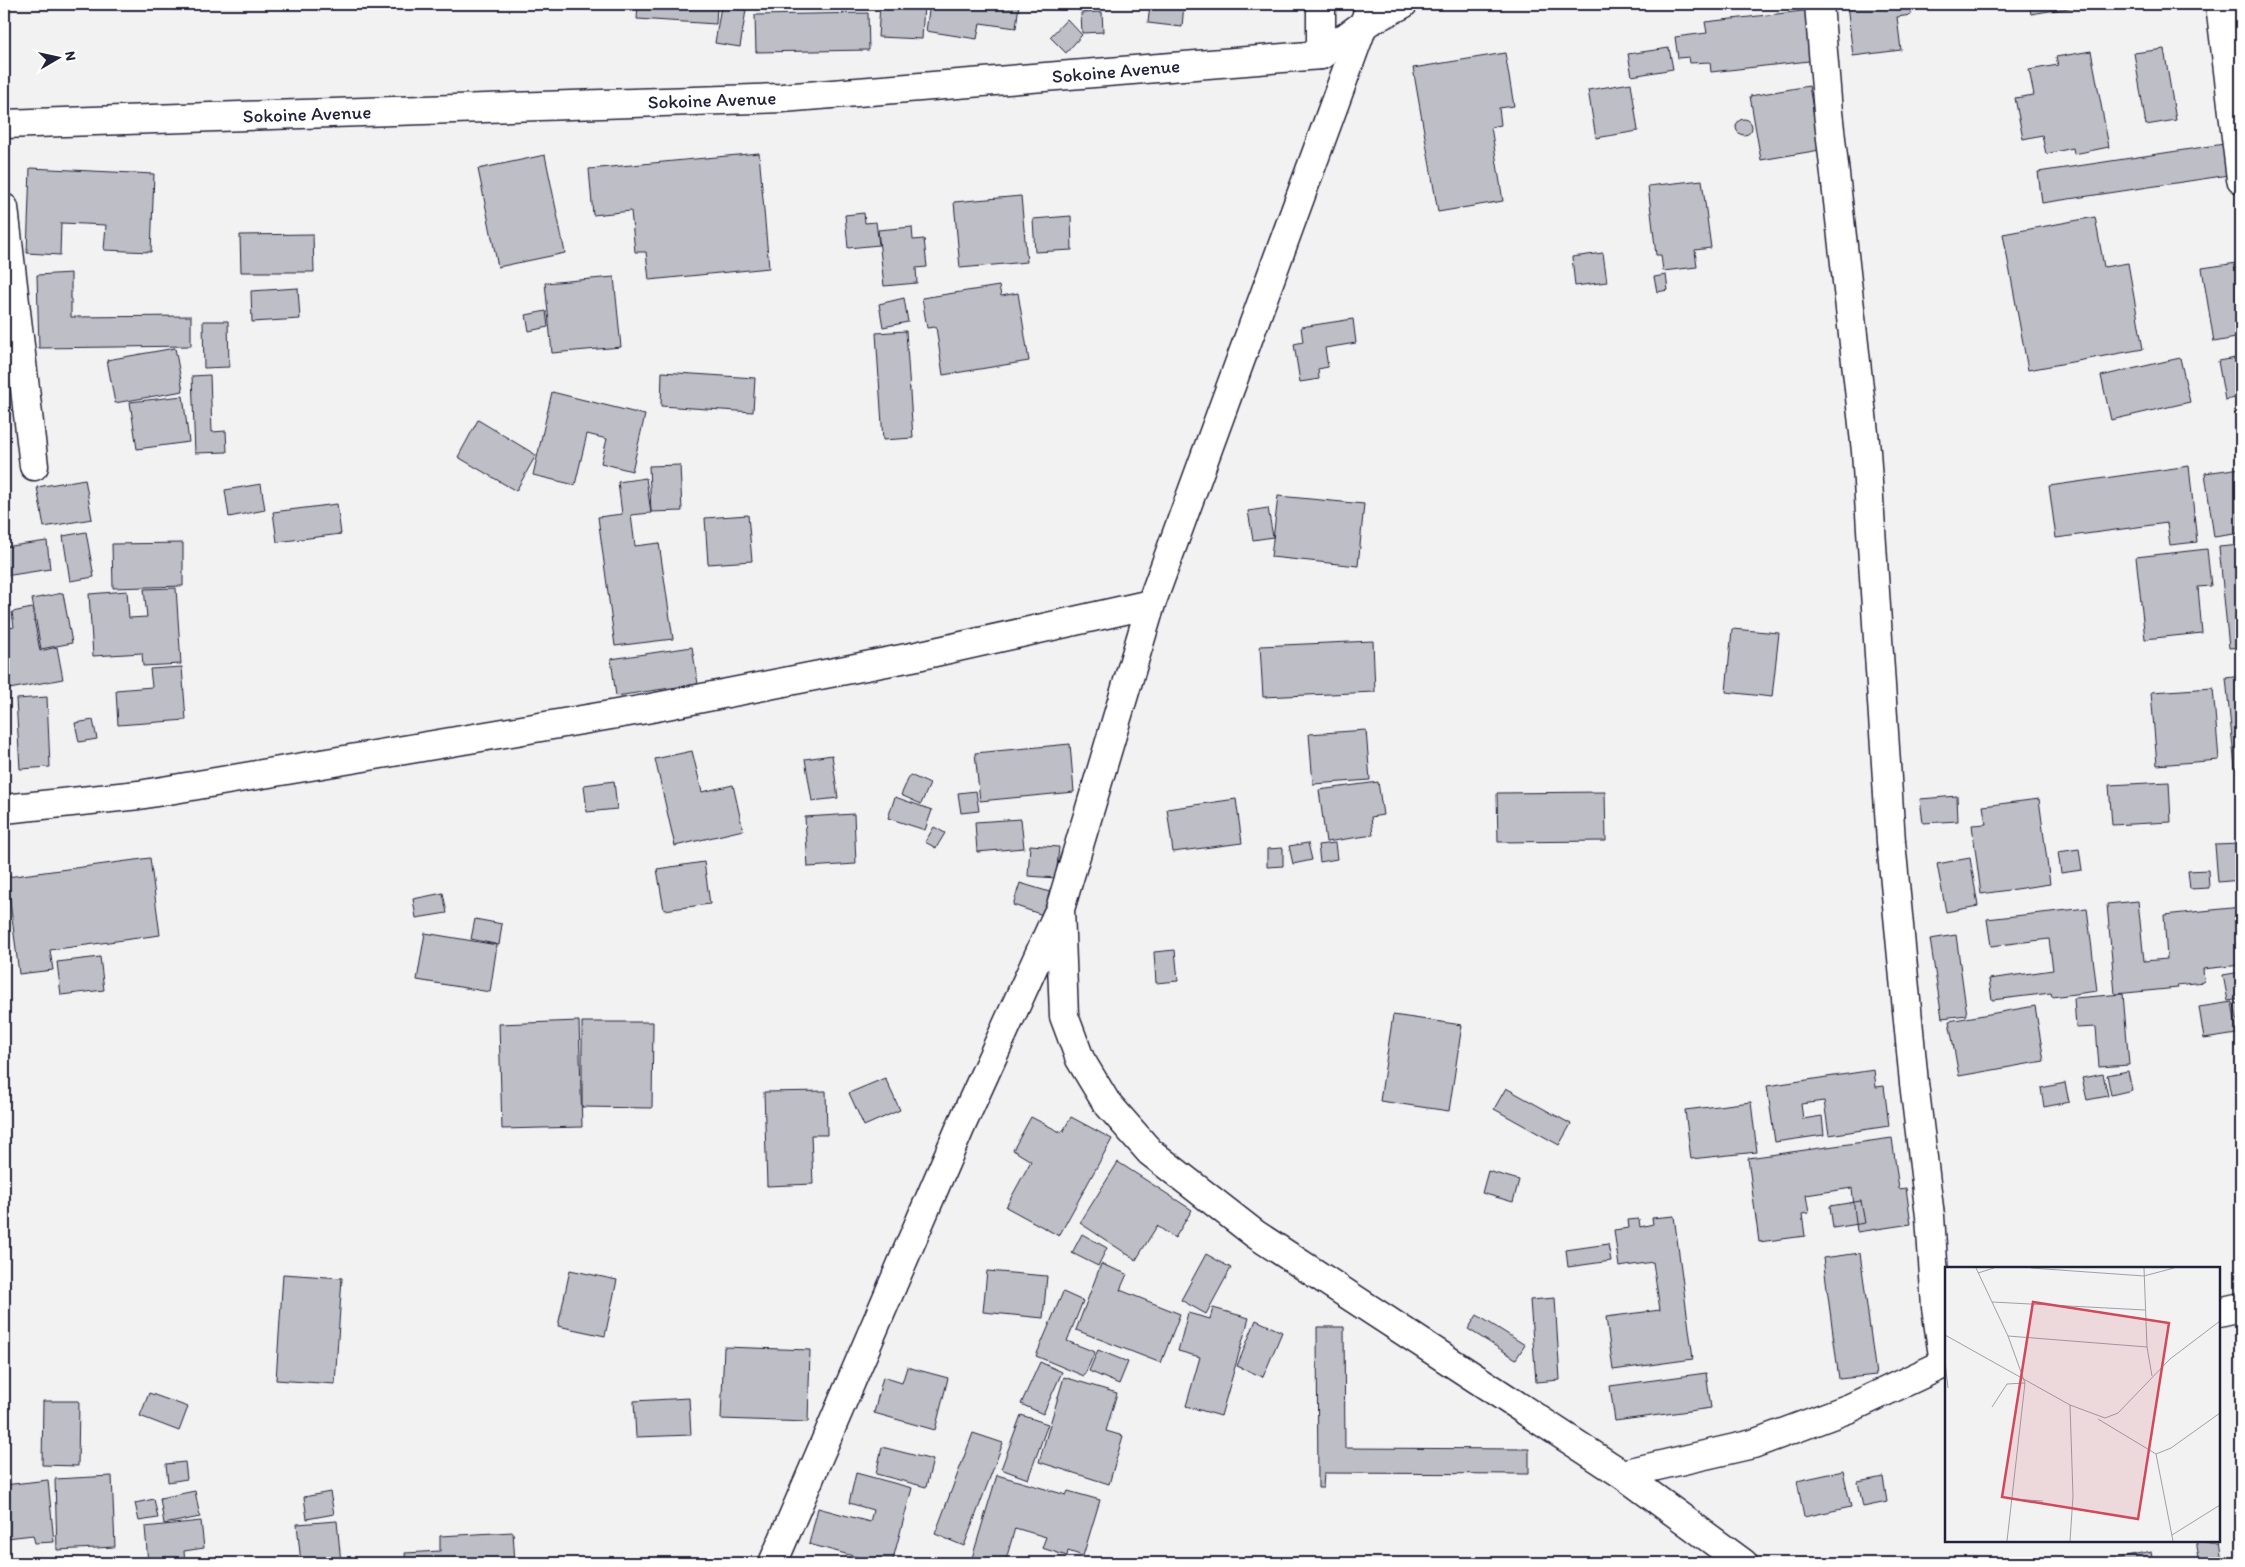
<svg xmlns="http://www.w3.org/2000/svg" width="2245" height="1567" font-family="Itim,sans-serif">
<rect width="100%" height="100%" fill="#f2f2f3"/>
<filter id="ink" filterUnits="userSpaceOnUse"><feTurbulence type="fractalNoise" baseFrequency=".02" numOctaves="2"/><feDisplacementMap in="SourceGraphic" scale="10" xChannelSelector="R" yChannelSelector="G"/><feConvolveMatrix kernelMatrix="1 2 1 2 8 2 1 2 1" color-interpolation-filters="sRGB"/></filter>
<g filter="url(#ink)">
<!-- building -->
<path fill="#bebec6" stroke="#22223b" d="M638,4H717L716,24L637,19Z
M880,4H924L922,39L878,37Z
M930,4H1019L1016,28L980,23L977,39L926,31Z
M1058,4H1088L1086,12Z
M1150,4H1184L1182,27L1148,23Z
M1847,4H1909L1911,15L1897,17L1901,50L1853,56Z
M2029,4H2093L2031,14Z
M721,6L746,10L740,47L715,43Z
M1812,10L1818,60L1711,72L1710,62L1690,63L1689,57L1678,58L1675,37L1707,33L1705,22Z
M1102,12L1103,32L1082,33L1081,13Z
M868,13L869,50L756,52L755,15Z
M1067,19L1082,35L1066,53L1050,37Z
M1669,48L1673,69L1632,76L1628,54Z
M2164,49L2176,120L2146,125L2134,53Z
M2091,51L2109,147L2074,154L2073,148L2046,154L2042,135L2023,139L2015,98L2034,95L2029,70L2058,65L2056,57Z
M1505,53L1514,106L1499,108L1501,125L1491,127L1503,201L1438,212L1413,68Z
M1631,83L1638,131L1596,138L1588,90Z
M1809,86L1820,150L1761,160L1750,96Z
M1736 127a8 8 0 1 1 16 0a8 8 0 1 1-16 0Z
M2224,144L2229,175L2042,203L2038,172Z
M759,153L769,268L649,280L646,252H635L631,211L593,215L589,169Z
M545,155L565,253L498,267L478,169Z
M30,168L154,174L151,252L104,250L106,225L61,223L60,255L27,253Z
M1702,180L1711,248L1695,250L1697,267L1663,271L1661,255H1656L1648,186Z
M1021,196L1027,262L960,268L954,202Z
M864,213L865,223L876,222L879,245L848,248L845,215Z
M1071,216L1072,250L1035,252L1033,219Z
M2095,217L2104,267L2128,263L2143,349L2028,370L2003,234Z
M912,227L913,240L924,239L927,267L916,268L917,283L884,286L878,230Z
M313,234L314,272H241L240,235Z
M1603,253L1607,282L1575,286L1572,257Z
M2237,263L2241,287V337L2214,342L2202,268Z
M71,273V317L191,316V346L39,348L37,275Z
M1666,275L1668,290L1657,292L1654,277Z
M614,277L621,347L552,353L545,283Z
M999,286L1001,296L1018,293L1029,361L943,375L936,327L927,328L922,298Z
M298,288L300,319L252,322L251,291Z
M904,298L908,322L883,327L879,304Z
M546,311L548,327L529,331L526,315Z
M1353,319L1356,343L1325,348L1328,367L1318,369L1319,379L1300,382L1294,344L1303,342L1301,327Z
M203,321H228L229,367L204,368Z
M906,331L913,438L883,440L876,333Z
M175,348L183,391L115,403L107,360Z
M2241,357V397L2225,400L2218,361Z
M2180,358L2190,402L2111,420L2101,376Z
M662,372L755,378L753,412L661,406Z
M210,375L212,432L226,431L227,452L195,453L192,376Z
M552,392L645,415L632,471L601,463L607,439L587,434L575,485L533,475Z
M183,396L189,442L137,449L130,402Z
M478,420L536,455L516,491L458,457Z
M680,465L682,511L651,512L649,466Z
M2189,466L2197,542L2170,545L2167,523L2056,538L2049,486Z
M2241,468V533L2214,537L2205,473Z
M646,478L651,513L631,515L635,546L659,543L673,639L615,646L598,517L622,514L618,482Z
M85,479L92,519L44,527L37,487Z
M261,484L265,510L229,517L225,490Z
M1278,496L1364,504L1358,566L1271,557Z
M337,504L341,534L277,542L273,512Z
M1268,508L1273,537L1253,540L1248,511Z
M748,515L752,561L708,564L705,518Z
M86,532L94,577L70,581L63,536Z
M47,541L50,569L5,576L4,547Z
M183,543V586L113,588L112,544Z
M2241,545V647L2229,648L2219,547Z
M2207,549L2211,586L2198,587L2202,633L2145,639L2136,557Z
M176,588L181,664L143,666L142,653L93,656L89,594L127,591L129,618L147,617L144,589Z
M63,593L72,643L41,649L32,599Z
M32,608L40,651L57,647L63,679L4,690V629L14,627L12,612Z
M1732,629L1779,633L1772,697L1726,692Z
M1373,641L1375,692L1263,697L1260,646Z
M692,647L698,684L616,696L611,659Z
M182,667L186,720L118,725L116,690L152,687L150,669Z
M2241,676V768H2235L2226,678Z
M2213,688L2219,760L2157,765L2151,692Z
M47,697L50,767L20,769L16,699Z
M93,720L97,739L79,742L75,723Z
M1366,730L1370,780L1313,784L1309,734Z
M1070,744L1074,792L980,801L975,753Z
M692,751L702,792L733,785L743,830L675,846L655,759Z
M832,755L838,798L812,801L805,759Z
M910,775L930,784L921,804L901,795Z
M614,781L617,809L587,812L584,785Z
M1378,782L1383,815L1371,817L1373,835L1326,842L1319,790Z
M2169,782L2171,822L2112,825L2109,785Z
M976,791L979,811L961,813L958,793Z
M1605,792L1606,841L1498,842L1497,793Z
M1957,796L1958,821L1923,823L1920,799Z
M895,797L932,810L925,830L888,818Z
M1236,799L1242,843L1173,852L1167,809Z
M2039,799L2050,884L1981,894L1972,825L1986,824L1983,806Z
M854,814L856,864L808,867L805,817Z
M1021,819L1024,848L977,852L975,822Z
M934,827L945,833L936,848L925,842Z
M1308,843L1312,860L1293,864L1289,846Z
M1335,843L1337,859L1320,862L1318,845Z
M2241,844V880L2218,882L2215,845Z
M1030,845L1059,847L1056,878L1028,876Z
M1283,848V866L1267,867V849Z
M2079,849L2082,870L2061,873L2058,852Z
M150,858L160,935L50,950L53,970L19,974L7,877Z
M1970,858L1978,906L1946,912L1937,864Z
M704,862L710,904L664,910L657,869Z
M2208,870L2209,888L2190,889L2188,871Z
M1020,883L1053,893L1046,916L1013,905Z
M443,893L447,913L416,918L413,899Z
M2138,901L2144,961L2167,959L2164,915L2241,907V965L2203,969L2204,982L2177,985L2178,988L2115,994L2107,904Z
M2087,908L2097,991L2052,997L2051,993L1992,1000L1989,979L2053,970L2049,939L1991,946L1987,919Z
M475,919L502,924L499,945L471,939Z
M425,933L497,945L490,992L417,980Z
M1956,935L1967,1015L1942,1018L1930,939Z
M1175,950L1178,981L1156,983L1154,952Z
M100,957L104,990L61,995L57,962Z
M2241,972V999L2228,1001L2223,975Z
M2123,994L2129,1065L2099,1067L2096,1027L2076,1028L2074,998Z
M2232,1002L2237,1034L2204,1039L2199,1007Z
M2241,1003V1040L2234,1004Z
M2035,1006L2044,1061L1959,1076L1949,1021Z
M1393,1015L1462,1025L1449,1111L1380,1101Z
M579,1021L582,1127L502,1129L499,1024Z
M582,1022H653L652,1108L582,1107Z
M1874,1070L1876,1087L1884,1086L1889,1126L1829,1135L1824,1101L1801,1104L1803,1119L1822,1116L1824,1135L1775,1142L1767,1086Z
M2128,1071L2132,1090L2111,1095L2107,1075Z
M2103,1074L2108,1096L2087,1100L2082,1078Z
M885,1078L900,1110L864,1126L849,1093Z
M2065,1083L2069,1102L2044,1107L2041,1088Z
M1506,1088L1571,1124L1559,1145L1494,1109Z
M826,1091L827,1135H811L813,1184L767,1186L764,1092Z
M1751,1102L1757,1152L1691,1159L1685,1110Z
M1031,1117L1062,1133L1071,1117L1112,1139L1059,1236L1006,1207L1031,1161L1013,1150Z
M1892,1138L1899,1189L1906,1188L1911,1224L1857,1232L1852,1188L1806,1195L1809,1213L1802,1214L1805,1236L1759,1242L1748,1158Z
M1118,1162L1192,1210L1175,1238L1157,1226L1136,1260L1080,1223Z
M1488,1171L1519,1180L1513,1202L1482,1193Z
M1861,1201L1865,1223L1833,1228L1830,1206Z
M1674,1216L1693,1359L1613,1370L1606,1317L1660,1310L1653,1262L1619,1267L1614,1230L1629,1228L1628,1220L1639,1219L1640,1227L1653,1224L1652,1218Z
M1082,1234L1107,1248L1098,1266L1072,1253Z
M1608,1244L1611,1261L1568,1267L1566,1250Z
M1860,1253L1876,1375L1839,1379L1823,1258Z
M1206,1254L1231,1268L1206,1314L1181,1300Z
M1101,1264L1127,1274L1120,1290L1180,1314L1161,1363L1076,1330Z
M570,1270L617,1280L605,1336L558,1326Z
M987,1271L1047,1276L1043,1318L983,1312Z
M283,1274L342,1278L335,1384L276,1380Z
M1063,1292L1083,1301L1067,1341L1095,1352L1084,1376L1036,1356Z
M1555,1298L1560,1380L1536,1382L1530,1300Z
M1213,1308L1249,1318L1221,1416L1186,1406L1200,1357L1178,1351L1188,1313L1210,1319Z
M1477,1315L1525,1345L1516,1359L1468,1329Z
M1256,1320L1282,1332L1263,1377L1237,1366Z
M1317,1327H1344L1345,1448L1529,1449V1474L1324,1473L1323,1488H1318Z
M724,1347L810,1350L808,1422L721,1419Z
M1098,1350L1128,1362L1119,1384L1089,1371Z
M1040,1362L1062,1372L1043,1414L1021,1404Z
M907,1367L948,1378L935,1430L874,1413L883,1377L902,1383Z
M1706,1373L1711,1408L1615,1421L1610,1386Z
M1064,1377L1117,1393L1106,1431L1123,1436L1109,1484L1039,1462Z
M149,1393L188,1407L179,1431L140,1416Z
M689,1398L691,1435L636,1437L634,1401Z
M43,1401H79L78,1466L42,1465Z
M1021,1415L1048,1424L1028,1479L1001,1469Z
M973,1433L1003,1443L964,1546L935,1534Z
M882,1447L933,1460L926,1487L876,1474Z
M185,1462L187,1479L168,1482L166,1464Z
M1843,1471L1851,1507L1804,1517L1797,1481Z
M856,1473L912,1488L892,1563H879L809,1544L818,1508L870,1522L873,1510L849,1503Z
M997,1475L1066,1495L1068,1491L1100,1500L1083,1556L1068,1551L1067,1556L1042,1548L1046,1537L1015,1528L1005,1563H989L972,1558Z
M112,1476L115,1547L57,1550L55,1479Z
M1883,1477L1887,1502L1863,1507L1858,1482Z
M48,1480L54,1542L35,1543L33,1535L7,1538L4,1485Z
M195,1491L200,1517L164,1524L160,1498Z
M330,1492L334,1514L307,1519L304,1497Z
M154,1499L158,1518L139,1521L135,1503Z
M201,1521L204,1548L184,1551L185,1563H148L145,1527Z
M337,1521L341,1563H301L297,1524Z
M4,1524L7,1549H4Z
M513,1532L515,1563H406L405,1553L440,1551V1536Z
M2219,1538L2222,1563H2200L2196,1541H2219Z
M2152,1552L2154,1563H2106L2105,1561Z"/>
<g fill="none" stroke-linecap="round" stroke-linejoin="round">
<defs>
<path id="minor" d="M1371,4L1151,604L1060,909L1064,1016L1080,1059L1106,1102L1150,1152L1255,1234L1622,1474L1743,1563
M1819,4L1828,112L1866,451L1891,842L1914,1083L1930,1216L1936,1307L1944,1363
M2220,4L2241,179
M1321,55V4
M4,208L34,466
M4,809L139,795L646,709L917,656L1151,604
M2219,1312L2241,1307
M1622,1474L1753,1444L1850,1408L1946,1363
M773,1563L961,1126L1057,915"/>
<path id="tertiary" d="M4,124L782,98L1321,55L1364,24L1403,4"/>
</defs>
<!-- minor casing -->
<use href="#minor" stroke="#22223b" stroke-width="31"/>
<!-- tertiary casing -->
<use href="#tertiary" stroke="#22223b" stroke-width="31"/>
<!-- minor -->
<use href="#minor" stroke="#fff" stroke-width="28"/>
<!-- tertiary -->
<use href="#tertiary" stroke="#fff" stroke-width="28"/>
</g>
</g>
<g text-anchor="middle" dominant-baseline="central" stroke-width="5" stroke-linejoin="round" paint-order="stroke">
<!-- street labels -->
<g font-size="19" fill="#22223b" stroke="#fff">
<text transform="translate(1116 71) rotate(-5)">Sokoine Avenue</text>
<text transform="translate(712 100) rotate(-2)">Sokoine Avenue</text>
<text transform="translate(307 114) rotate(-2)">Sokoine Avenue</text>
</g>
</g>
<!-- overview -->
<g transform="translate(1945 1267)">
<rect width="275" height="275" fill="#f2f2f3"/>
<path fill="none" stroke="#9f9fa9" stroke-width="1" d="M31,1L63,69L80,116L62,274M86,1L199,9L229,1M199,1L202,80L207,109M33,6L49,1M47,35L200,43M0,68L125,138L160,151L173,146L225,92L275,54M63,69L202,80M0,94L3,121M47,140L62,117L80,116M153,152L211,187L226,181L275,146M211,187L228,274M67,232L98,234M227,268L275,238M125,274L128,229L125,138"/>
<path fill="#d1495b" fill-opacity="0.15" stroke="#d1495b" stroke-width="2.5" d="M88,35L224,56L193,252L57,230Z"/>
<rect width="275" height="275" fill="none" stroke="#22223b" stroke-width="2.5"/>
</g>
<!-- margin -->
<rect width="2245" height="1567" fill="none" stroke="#fff" stroke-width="20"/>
<rect x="10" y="10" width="2225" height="1547" fill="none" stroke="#22223b" stroke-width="2" filter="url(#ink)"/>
<!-- north arrow -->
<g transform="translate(58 58) rotate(81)" stroke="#ffffff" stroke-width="4" paint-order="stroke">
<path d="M0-4L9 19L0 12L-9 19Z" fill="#22223b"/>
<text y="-8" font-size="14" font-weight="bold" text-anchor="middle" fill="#22223b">N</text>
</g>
</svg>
